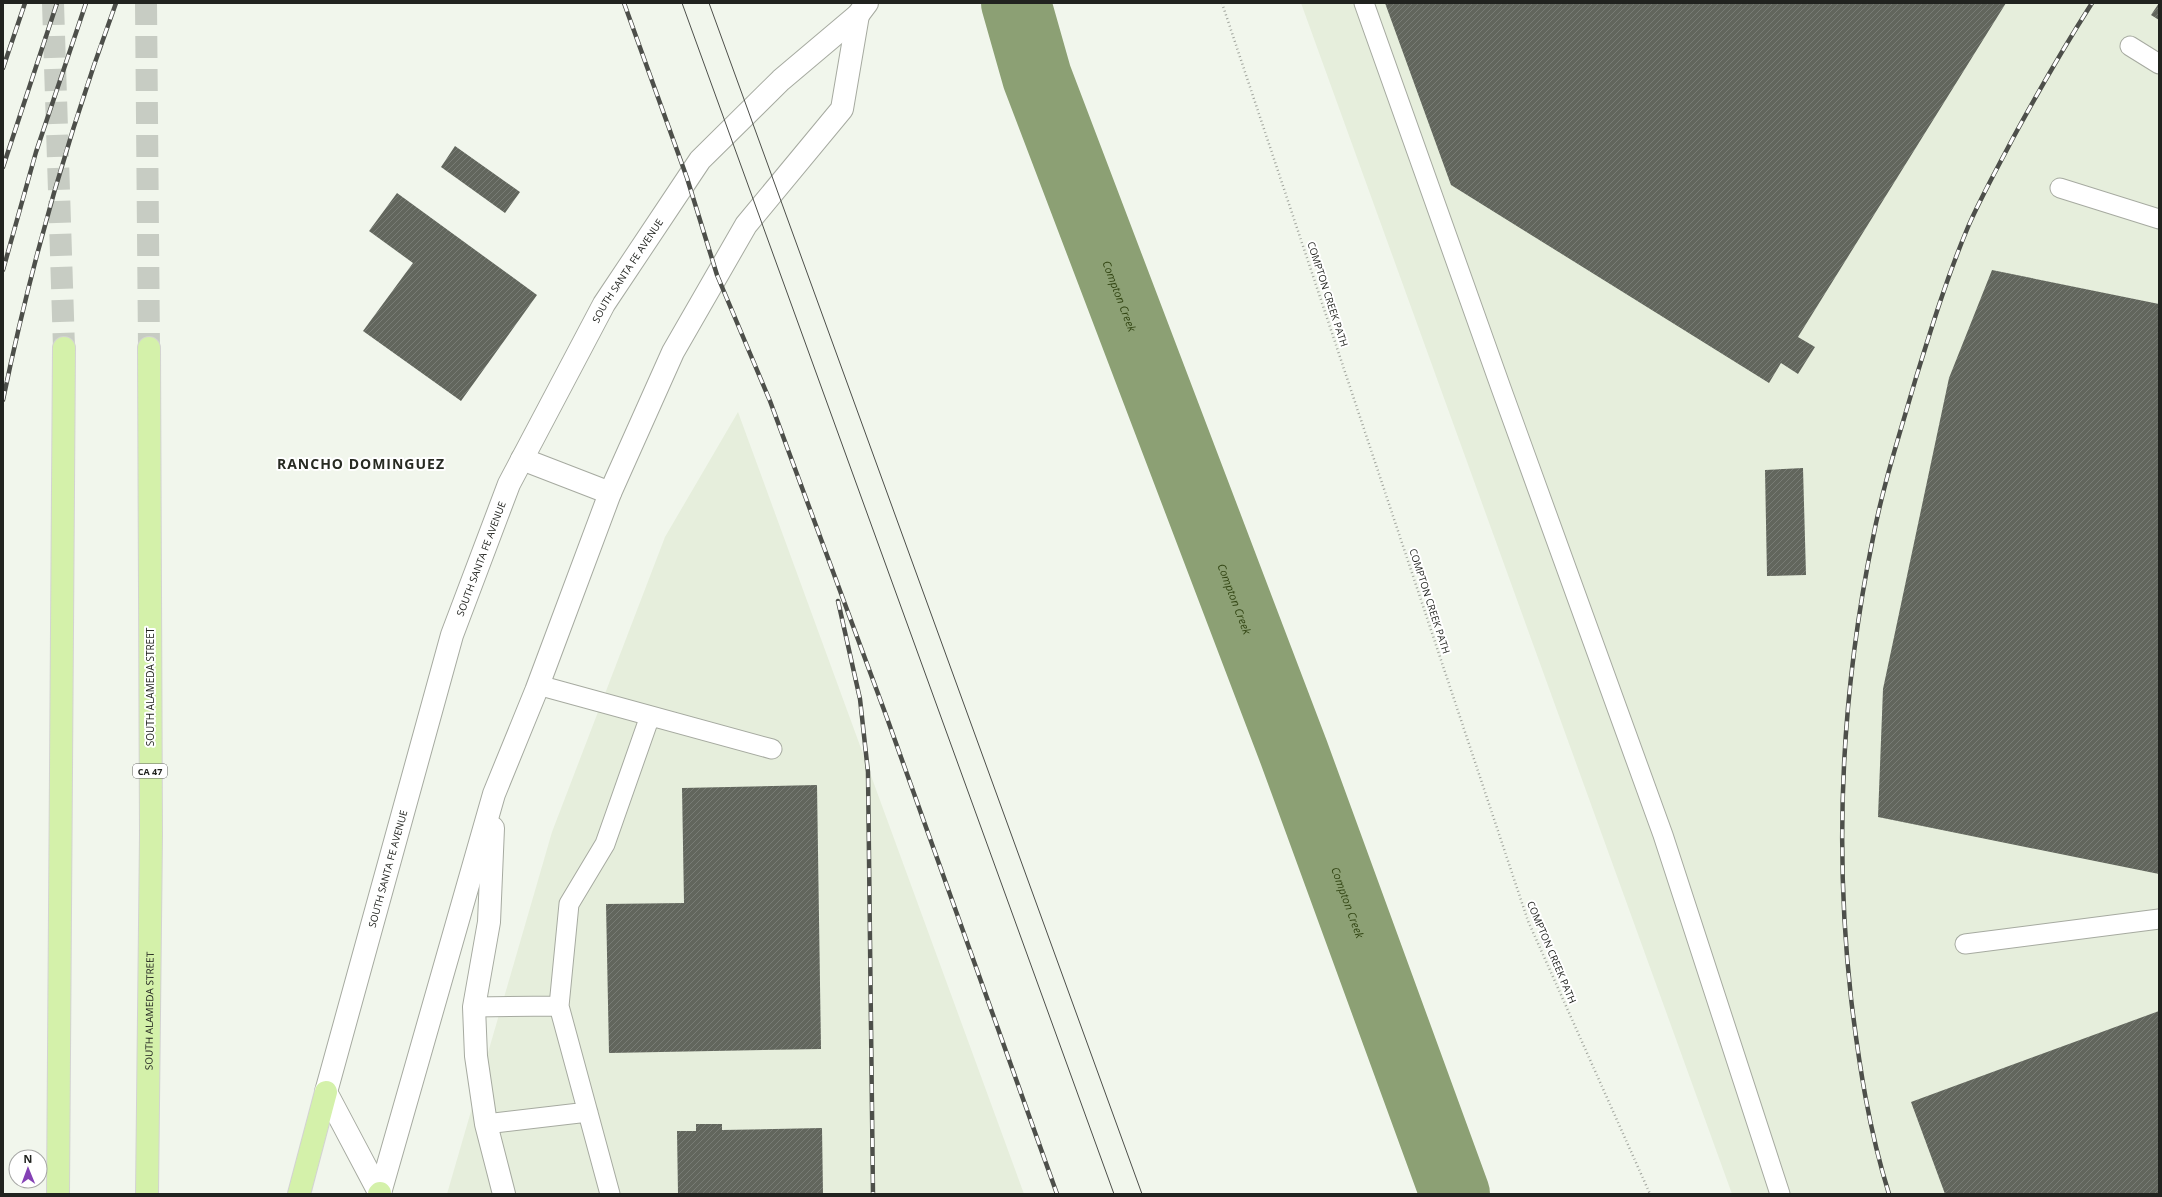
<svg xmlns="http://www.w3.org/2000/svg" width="2162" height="1197" font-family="'Open Sans',sans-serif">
<defs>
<pattern id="building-hatch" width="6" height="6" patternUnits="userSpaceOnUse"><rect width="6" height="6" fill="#62665d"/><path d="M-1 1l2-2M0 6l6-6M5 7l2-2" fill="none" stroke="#787c75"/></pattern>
</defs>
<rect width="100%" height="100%" fill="#f1f6ec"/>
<!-- built -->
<path fill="#e6eedc" d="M1301,3H2159V1194H1732Z
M738,412L1024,1194H447L552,832L665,537Z"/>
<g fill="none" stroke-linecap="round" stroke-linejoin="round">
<!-- river -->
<path stroke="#8ca074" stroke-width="70" id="s1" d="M1016,3L1037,77L1294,753L1455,1194"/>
</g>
<!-- building -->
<path fill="url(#building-hatch)" d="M1385,3H2006L1798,337L1815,347L1798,374L1781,363L1769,383L1451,185Z
M2159,3V20L2151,15Z
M455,146L520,192L505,213L441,167Z
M397,193L537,295L461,401L363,331L413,263L369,231Z
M1992,270L2159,304V874L1878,817L1883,689L1949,378Z
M1803,468L1806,575L1767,576L1765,470Z
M817,785L821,1049L609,1053L606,904L684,903L682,788Z
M2159,1011V1194H1945L1911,1102Z
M696,1124H722V1130L822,1128L823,1194H678L677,1131H696Z"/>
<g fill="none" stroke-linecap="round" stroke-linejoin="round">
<!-- primary-tunnel -->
<path stroke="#c7ccc3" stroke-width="22" stroke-dasharray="22 11" stroke-linecap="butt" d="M53,3L64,348
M146,3L149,348"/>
<defs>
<path id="lane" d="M1364,3L1501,388L1663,835L1780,1194
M2130,46L2159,64
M2060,188L2159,219
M538,685L772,749
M1965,944L2159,919
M474,1007L559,1006
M486,1124L588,1112
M610,1194L559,1006L569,904L605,844L650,716"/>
<g id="secondary">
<path d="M522,459L610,493"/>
<path d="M493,828L489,922L474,1007L476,1056L486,1124L504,1194"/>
<path d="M380,1193L494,794L536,691L610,493L673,352L746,225L842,109L858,15"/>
<path id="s2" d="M380,1194L326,1092L452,635L509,484L604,304L700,160L781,80L858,15L867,3"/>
</g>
<g id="primary">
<path d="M58,1194L64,348"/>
<path id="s3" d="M147,1194L151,835L149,348"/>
<path d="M299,1194L326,1092"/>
<path d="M379,1194L380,1193"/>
</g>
</defs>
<!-- lane casing -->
<use href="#lane" stroke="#a6aaa0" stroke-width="21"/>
<!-- secondary casing -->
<use href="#secondary" stroke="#a6aaa0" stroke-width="24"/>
<!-- primary casing -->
<use href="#primary" stroke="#d3d3d2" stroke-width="24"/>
<!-- path -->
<path stroke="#a2a69e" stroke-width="2.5" stroke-dasharray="1 3" stroke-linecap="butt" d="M1222,3L1528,921L1650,1194"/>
<!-- lane -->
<use href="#lane" stroke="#fff" stroke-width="19"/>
<!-- secondary -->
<use href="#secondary" stroke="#fff" stroke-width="22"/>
<!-- primary -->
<use href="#primary" stroke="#d4f1aa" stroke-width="22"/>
<!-- tram -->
<path stroke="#4d4f4a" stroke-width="1" d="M682,3L1114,1194
M709,3L1142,1194"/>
<defs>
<path id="rail" d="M624,3L687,178L717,275L770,401L887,718L1057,1194
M3,68L25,3
M3,167L57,3
M3,270L36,152L86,3
M3,400C31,264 68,134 116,3
M838,601L860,699L868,772L873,1194
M1889,1194C1869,1130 1859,1065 1851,998C1834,844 1842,689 1873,538C1883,485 1900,433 1915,381C1931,329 1947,277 1968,227C1981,197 1998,167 2013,138C2038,92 2064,47 2092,3"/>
</defs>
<!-- rail casing -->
<use href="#rail" stroke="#4d4f4a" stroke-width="4.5"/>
<!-- rail -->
<use href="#rail" stroke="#fff" stroke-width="3" stroke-dasharray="9" stroke-linecap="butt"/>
</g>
<g text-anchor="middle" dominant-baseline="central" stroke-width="4" stroke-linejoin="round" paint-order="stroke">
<!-- shield labels -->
<rect fill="#fff" stroke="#646562" stroke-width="1" x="133" y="764" width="34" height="14" rx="3"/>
<g font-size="9" font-weight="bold" fill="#21231f">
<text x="150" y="771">CA 47</text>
</g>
<!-- street labels -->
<g font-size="10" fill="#21231f" stroke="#fff">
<text stroke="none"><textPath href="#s2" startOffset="995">SOUTH SANTA FE AVENUE</textPath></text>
<text transform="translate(1328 294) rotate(72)">COMPTON CREEK PATH</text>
<text stroke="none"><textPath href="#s2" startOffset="671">SOUTH SANTA FE AVENUE</textPath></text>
<text transform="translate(1430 601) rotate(72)">COMPTON CREEK PATH</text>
<text transform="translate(150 687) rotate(-90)">SOUTH ALAMEDA STREET</text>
<text stroke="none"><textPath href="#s2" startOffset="347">SOUTH SANTA FE AVENUE</textPath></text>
<text transform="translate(1552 952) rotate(67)">COMPTON CREEK PATH</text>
<text stroke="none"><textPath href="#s3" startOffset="183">SOUTH ALAMEDA STREET</textPath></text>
</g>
<!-- water labels -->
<g font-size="11" font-style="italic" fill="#314412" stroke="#fff">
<text stroke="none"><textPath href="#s1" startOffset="311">Compton Creek</textPath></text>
<text stroke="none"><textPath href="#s1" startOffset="635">Compton Creek</textPath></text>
<text stroke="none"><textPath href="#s1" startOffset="959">Compton Creek</textPath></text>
</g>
<!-- district labels -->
<g font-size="14" font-weight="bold" letter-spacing="1" fill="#282b23" stroke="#fff">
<text x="361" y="463">RANCHO DOMINGUEZ</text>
</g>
</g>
<!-- border -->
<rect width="2162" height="1197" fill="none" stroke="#21231f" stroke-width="8"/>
<!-- north arrow -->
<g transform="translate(28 1169) rotate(359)"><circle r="19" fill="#ffffff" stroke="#a6a7a5"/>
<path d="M0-3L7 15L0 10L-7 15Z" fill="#8441b5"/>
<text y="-6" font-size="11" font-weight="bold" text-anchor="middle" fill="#21231f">N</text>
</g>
</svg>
